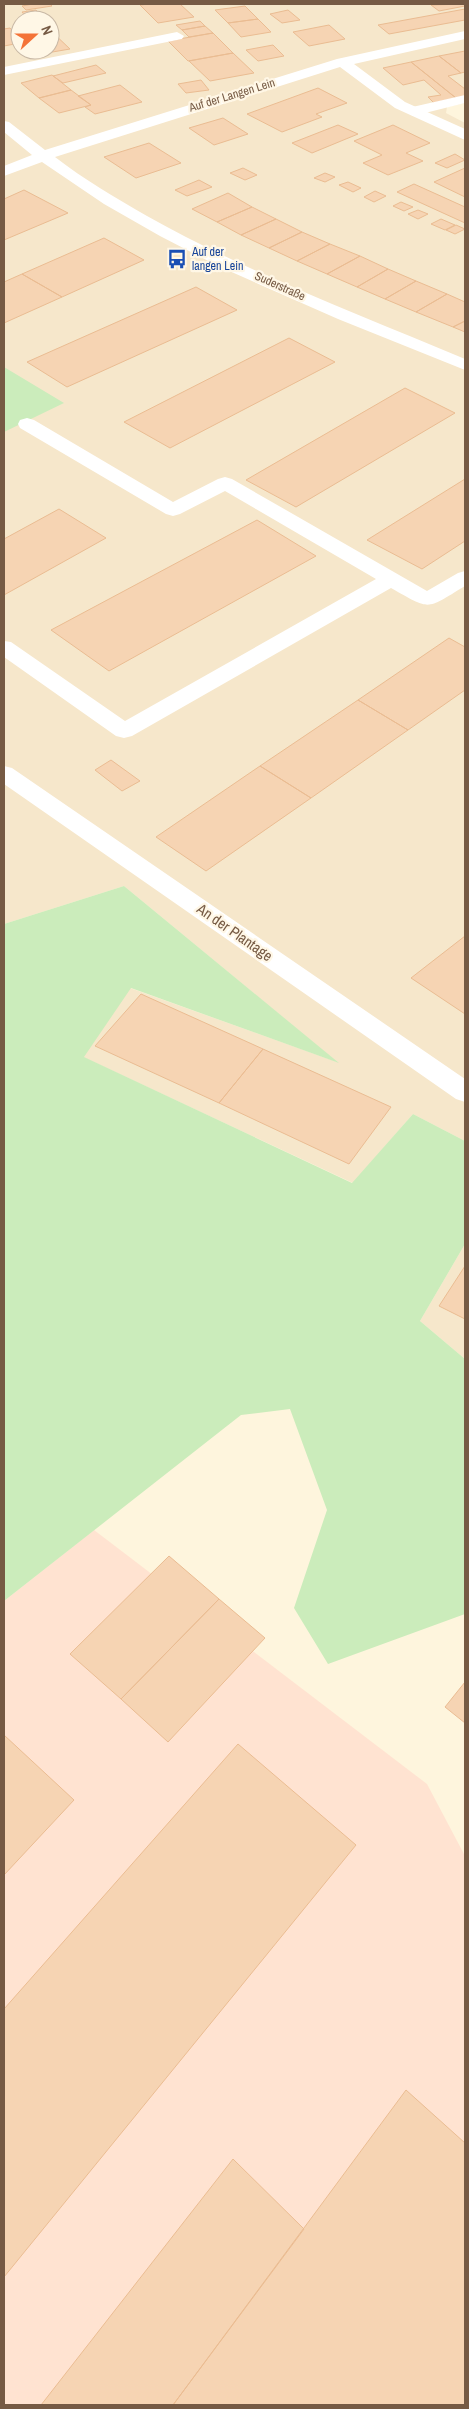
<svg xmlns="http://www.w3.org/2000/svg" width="469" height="2409" font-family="'Archivo Narrow',sans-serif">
<rect width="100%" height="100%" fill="#fef5dd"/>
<!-- residential -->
<path fill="#f6e7cb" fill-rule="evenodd" d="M4,4H465V103L447,107L446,113L465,123V1141L413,1114L353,1183L83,1057L130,988L337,1062L124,886L4,924ZM20,20H50V50H20Z
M465,1244V1359L420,1321Z"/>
<!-- commercial -->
<path fill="#ffe3d1" d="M94,1530L427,1784L465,1856V2405H4V1601Z"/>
<!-- green -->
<path fill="#cbecbb" d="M4,367L64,403L4,432Z
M124,886L339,1063L131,988L84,1057L352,1183L413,1114L465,1141V1244L420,1321L465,1359V1614L328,1664L294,1608L327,1510L290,1409L241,1415L4,1601V924Z"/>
<!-- building -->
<path fill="#f6d4b3" stroke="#eabc92" d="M33,4H50L52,6L26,10L22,6Z
M149,4H180L194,17L158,23L140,5Z
M465,4V6L439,11L431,5Z
M245,6L258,19L228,23L215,10Z
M465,9V20L389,34L378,25Z
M36,10L41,16L27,18L22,12Z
M288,10L300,20L282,23L270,14Z
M258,19L271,32L241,37L228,23Z
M200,21L205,26L182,30L176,25Z
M329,25L345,39L309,46L293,32Z
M205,26L213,33L189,37L182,30Z
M10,28L20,39V43L4,46V29Z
M50,30L70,49L29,56L25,50H50Z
M213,33L233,53L188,61L168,41Z
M273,45L284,56L258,61L246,50Z
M465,51V72L461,73L439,56Z
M233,53L254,73L210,81L189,61Z
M439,56L461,73L448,76L465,89V96L456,98L411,62Z
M411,62L456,98L434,103L428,97L441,95L424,80L403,85L383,68Z
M96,65L106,73L63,83L53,76Z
M52,75L71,90L39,98L21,83Z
M201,80L209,90L186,93L178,84Z
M120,85L142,102L95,114L85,107L91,105L78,96Z
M318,88L347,103L316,114L322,117L282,132L247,114Z
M71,90L91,105L59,113L39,98Z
M223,118L248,134L214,145L189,128Z
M338,125L358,134L312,153L292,143Z
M393,125L430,143L406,153L423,161L388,175L363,163L382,155L354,141Z
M149,143L181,163L136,178L104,157Z
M455,154L465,160L447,168L435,163Z
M243,168L257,175L245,180L230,173Z
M465,168V197L434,182Z
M325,173L335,177L325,182L314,178Z
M199,180L212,187L187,196L175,190Z
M348,182L361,188L353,192L339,185Z
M414,184L465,207V223L397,192Z
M24,190L68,213L4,240V199Z
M375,191L386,196L374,202L364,197Z
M228,193L252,207L217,222L192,209Z
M401,202L413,207L404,211L393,206Z
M252,207L276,219L241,235L217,222Z
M418,210L428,214L418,219L408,214Z
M276,219L302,232L269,248L241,235Z
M441,219L455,225L445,230L431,224Z
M456,225L465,229L455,234L446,230Z
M302,232L330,244L297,261L269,248Z
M104,238L144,260L62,297L22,274Z
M330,244L360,256L327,274L297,261Z
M360,256L388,269L357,287L327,274Z
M388,269L416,281L385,299L357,287Z
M22,274L62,297L4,323V282Z
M416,281L447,294L416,312L385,299Z
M196,287L237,310L67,387L27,362Z
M447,294L465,302V321L453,327L416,312Z
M465,321V332L453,327Z
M289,338L335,362L170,448L124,422Z
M405,388L455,413L296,507L246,480Z
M465,479V541L422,569L367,540Z
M59,509L106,538L4,595V539Z
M257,520L316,556L109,671L51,630Z
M449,638L465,647V690L408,730L358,700Z
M358,700L408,730L311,798L260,766Z
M111,760L140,781L122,791L95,770Z
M260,766L311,798L206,871L156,837Z
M465,936V1014L411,978Z
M141,994L263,1049L219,1103L95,1046Z
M263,1049L391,1107L349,1164L219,1103Z
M465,1266V1319L439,1306Z
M169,1556L219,1599L121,1699L70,1654Z
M219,1599L265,1638L168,1742L121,1699Z
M465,1682V1723L445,1707Z
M4,1735L74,1800L4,1875Z
M238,1744L356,1845L4,2277V2009Z
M406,2090L465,2143V2405H173Z
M233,2159L304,2229L173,2405H41Z"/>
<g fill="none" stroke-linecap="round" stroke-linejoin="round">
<!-- lane -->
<path fill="#fff" fill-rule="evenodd" d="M177,32L184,36L182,39L4,75V67Z
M465,95V103L413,116L405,111L408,108Z
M27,418L34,420L173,502L218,479L225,477L232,479L427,591L458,573L465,571V586C425,610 432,611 391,588L132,736L124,738L116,736L4,657V641L11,642L125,721L376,579L225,491L180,514L173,516L166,514L20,428L18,424L20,420Z"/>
<!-- street -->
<path fill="#fff" fill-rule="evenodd" d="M465,31V39L354,64L405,102L465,129V140L395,108L340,67L55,157C83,179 116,198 147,216C249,273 358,314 465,359V370L338,319L218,266L160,236L104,204L42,162L4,176V166L32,155L4,132V121L9,122L45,150L337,59Z
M4,766L12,768L465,1079V1102L456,1099L4,784Z"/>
</g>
<!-- icons -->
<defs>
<symbol id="bus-bare" viewBox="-9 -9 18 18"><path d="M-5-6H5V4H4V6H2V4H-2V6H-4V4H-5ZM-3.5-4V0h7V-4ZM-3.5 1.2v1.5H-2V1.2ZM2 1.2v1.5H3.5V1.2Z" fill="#1a4fb4" stroke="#fff7e6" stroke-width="2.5" paint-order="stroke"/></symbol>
</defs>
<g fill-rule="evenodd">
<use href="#bus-bare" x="163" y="245" width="28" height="28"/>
</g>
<g text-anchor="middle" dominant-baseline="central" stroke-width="4.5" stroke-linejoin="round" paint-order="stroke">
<!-- far-street labels -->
<g font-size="12" fill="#765a44" stroke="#fff7e6">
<text transform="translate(232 95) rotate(-17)">Auf der Langen Lein</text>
<text transform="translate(280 286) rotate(24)">Suderstraße</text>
</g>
<!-- far-transit labels -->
<g font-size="12" fill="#164399" stroke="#fff7e6" text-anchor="start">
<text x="192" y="252">Auf der<tspan x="192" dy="14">langen Lein</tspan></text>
</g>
<!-- street labels -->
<g font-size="15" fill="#765a44" stroke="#fff7e6">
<text transform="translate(235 932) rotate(35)">An der Plantage</text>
</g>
</g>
<!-- border -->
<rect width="469" height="2409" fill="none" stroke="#765a44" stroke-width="10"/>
<!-- north arrow -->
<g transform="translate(35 35) rotate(69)"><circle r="24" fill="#fff7e6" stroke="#c8b8a5"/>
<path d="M0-4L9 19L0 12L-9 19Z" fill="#f47337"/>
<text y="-8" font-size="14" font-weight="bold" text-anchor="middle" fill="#765a44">N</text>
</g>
</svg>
